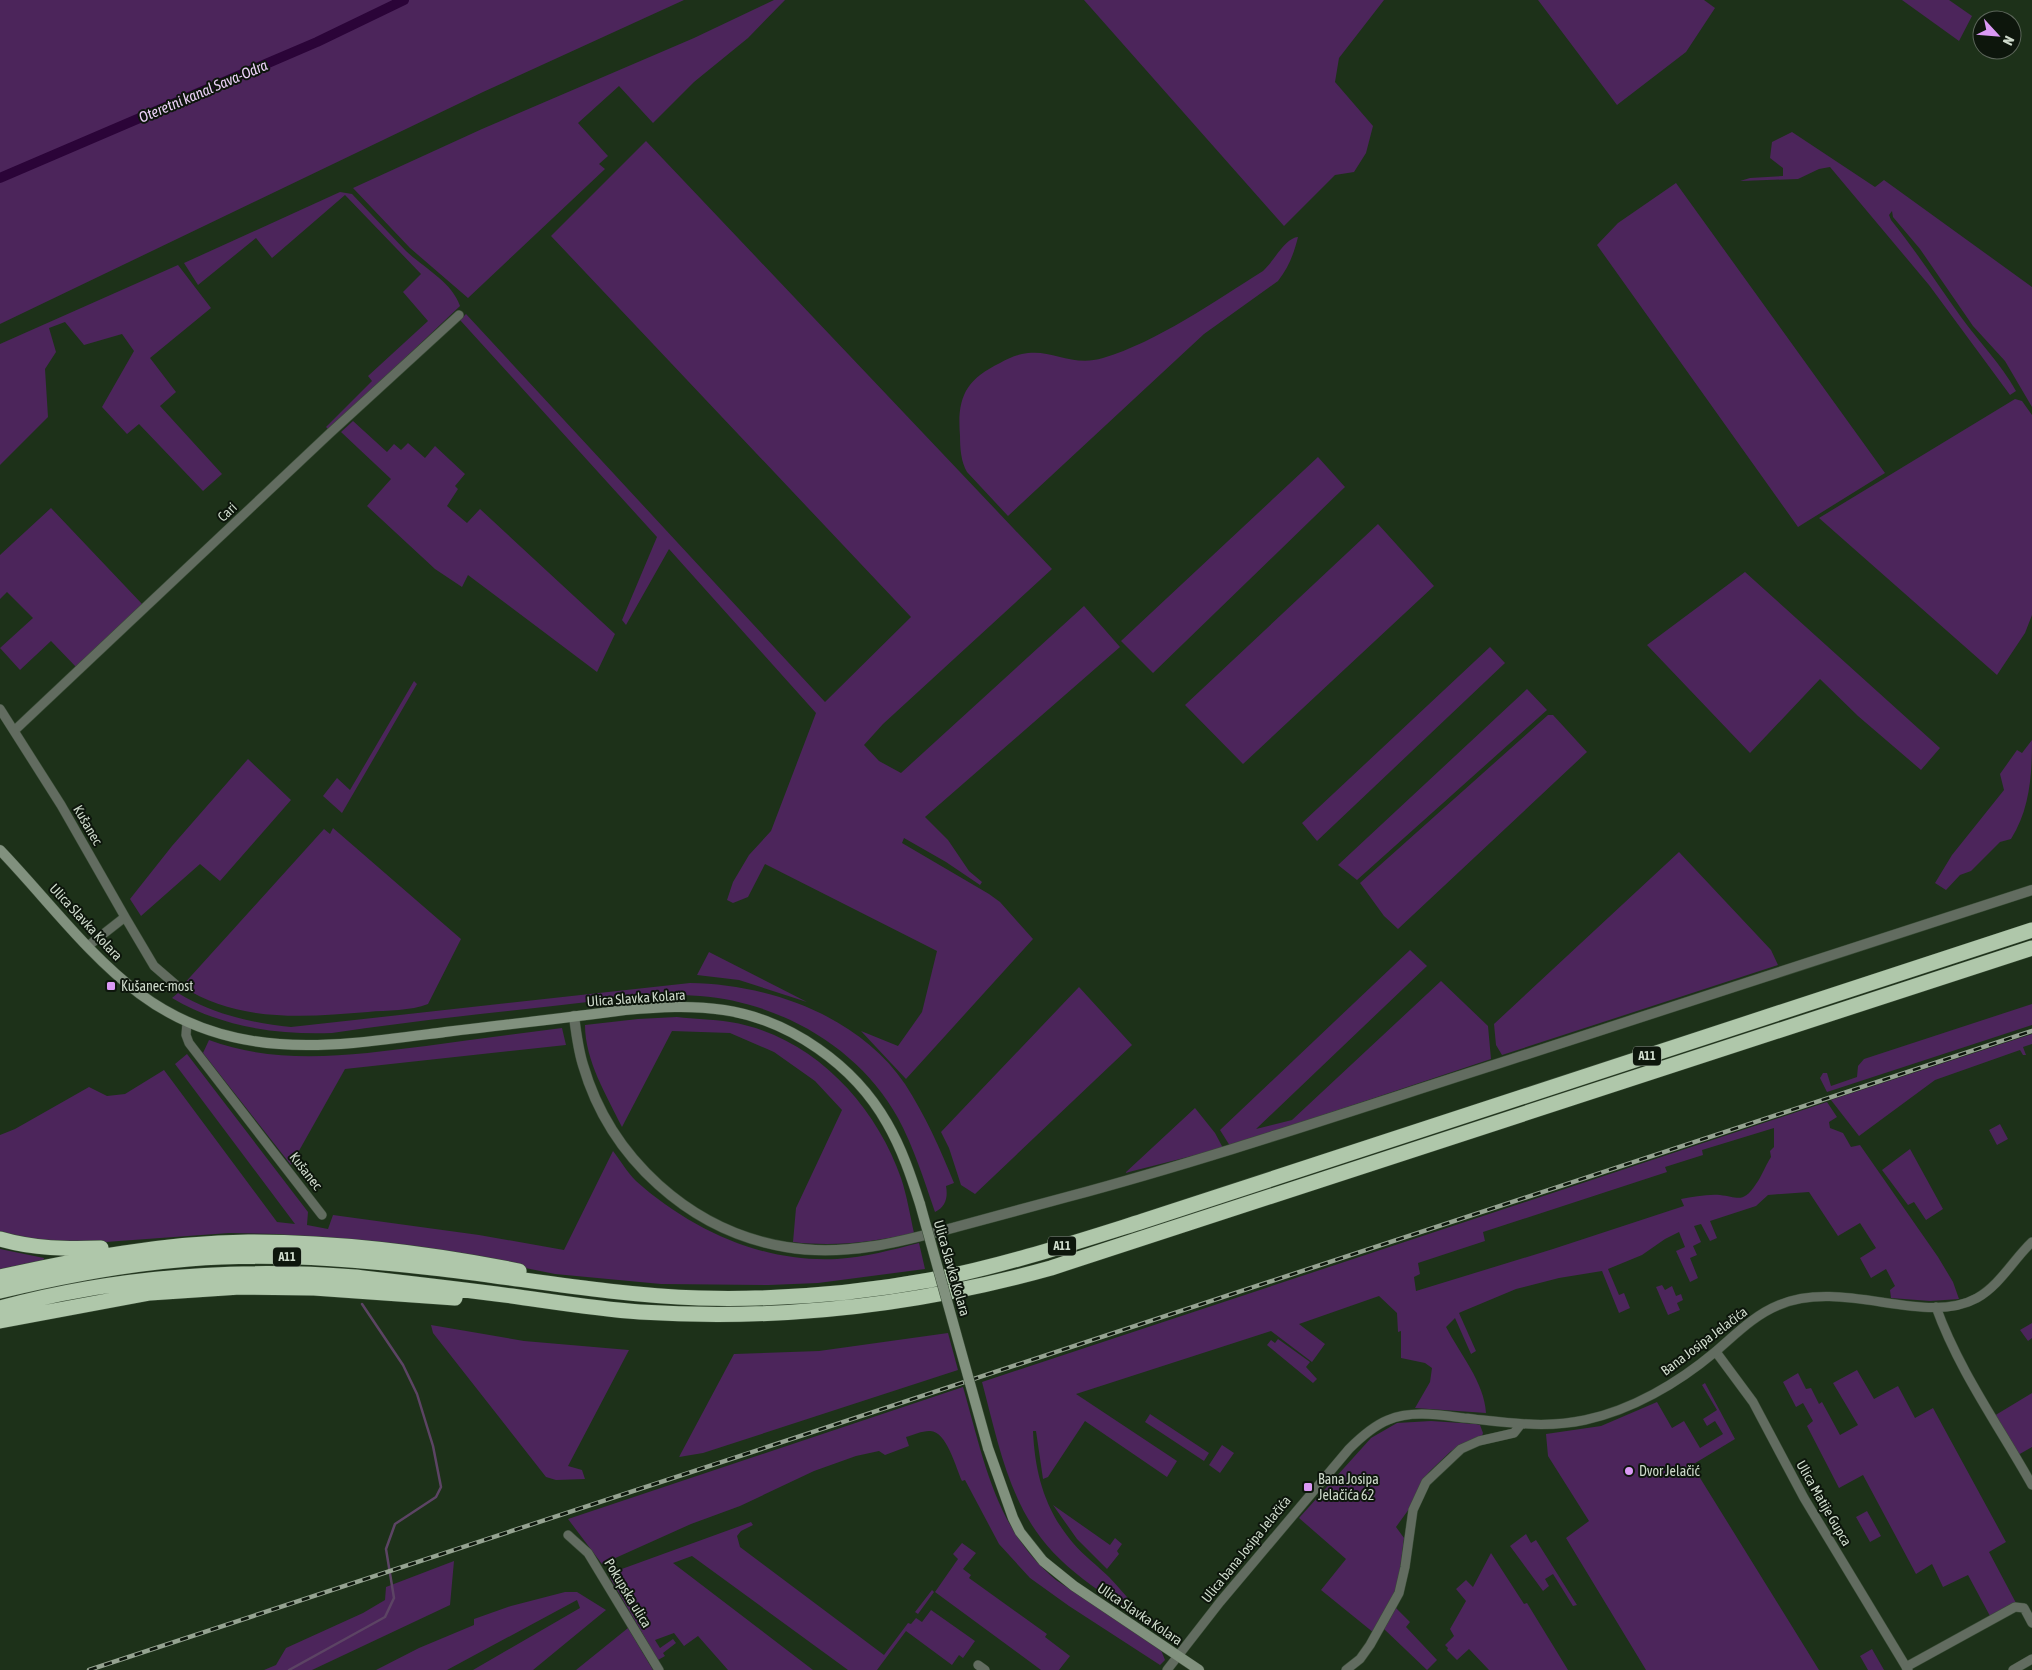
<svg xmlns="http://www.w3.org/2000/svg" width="2032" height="1670" font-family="'Asap Condensed',sans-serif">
<rect width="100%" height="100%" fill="#1d3119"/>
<!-- green -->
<path fill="#4c255b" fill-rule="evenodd" d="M0,0H684L483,92L0,324Z
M774,0H785L748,38L694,82L653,123L619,86L578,123L608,156L599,164L605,169L468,298L410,248L353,188L482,129L694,38Z
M1084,0H1384L1339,58L1335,82L1373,126L1366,153L1354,172L1335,175L1284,226Z
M1538,0H1704L1715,8L1686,52L1617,105Z
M1902,0H1949L1972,16L1959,41Z
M1792,132L1875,187L1884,180L2032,287V407L2005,361L1973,326L1920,249L1893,217L1892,211L1889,215L1891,220C1917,252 1937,284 1961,317C1979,342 2001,364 2016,391L2010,395L1929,285L1830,167L1819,169L1798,179L1740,181L1750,178L1783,176V168L1770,158L1772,142Z
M646,141L1052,569L883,724L864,745L879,761L901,773L1084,606L1120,647L925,817L948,840L969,871L982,882L980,885L946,862L904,838L902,843L989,894L1000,902L1033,939L906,1079L861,1031L898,1046L922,1012L937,951L765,864L748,897L733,903L727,900L733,882L749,855L771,831L816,713L669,549L626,625L622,620L657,537L460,320L466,314L825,702L911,617L551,236Z
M1676,183L1885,473L1798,527L1597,245L1618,223Z
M340,192L352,194C370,213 388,232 406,251C424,268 452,282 460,306L329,430L326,427L372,381L368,376L428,321L403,292L421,274L345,195L272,258L256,238L198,285L184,263Z
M1298,237C1294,253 1289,267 1278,281L1204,334L1008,516L967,472C961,462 960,448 960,436C957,398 965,380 1000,363C1009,358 1018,354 1028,353C1053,350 1073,367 1103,358C1157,342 1215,301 1263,271C1274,261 1285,238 1298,237Z
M178,265L211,308L150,358L176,392L160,406L222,474L203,491L139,424L127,434L102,407L134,351L122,334L84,345L65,322L49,328L56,352L45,369L48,417L0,465V344Z
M2015,399L2022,401L2032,415V615L2025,633L1997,675L1819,518Z
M353,421L387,452L394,444L401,450L408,443L425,458L435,446L465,474L455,486L458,489L447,506L467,523L480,509L615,634L597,672L468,575L462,587L435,569L367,506L391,479L341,432Z
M1318,457L1345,487L1153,673L1121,641Z
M51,508L143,605L77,668L51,641L20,670L0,648L33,618L7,592L0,599V555Z
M1378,524L1434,586L1243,764L1185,705Z
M1745,572L1940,748L1921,770L1858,716L1820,679L1750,753L1647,645Z
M1490,647L1505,663L1317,841L1302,823Z
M414,681L417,684L342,813L323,796L337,778L350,790Z
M1527,689L1547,710L1357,880L1338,865Z
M1548,715H1553L1587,752L1398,929L1384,916L1360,883Z
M2032,740C2032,775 2030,809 2011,839L2000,842L1971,871L1960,875L1946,890L1935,883L1952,855L2004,790L2000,774L2017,750L2022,753Z
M248,759L291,800L220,881L200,864L141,916L130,899L172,846Z
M333,828L461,939L428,1004C411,1011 387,1010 368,1012C306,1017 237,1023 182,986L324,829L330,834Z
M1679,852L1771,950L1778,965L1502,1055L1496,1045L1494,1024Z
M1410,950L1427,966L1256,1129L1292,1120L1441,981L1488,1026L1491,1059L1230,1146L1220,1130Z
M709,952L807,1002L739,980L697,975Z
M690,983C769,984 859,1016 905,1084C925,1115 940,1148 954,1183L946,1186C948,1197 946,1207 935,1212C924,1180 914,1148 898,1118C859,1047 779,1002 700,996C651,992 602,1001 553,1006C480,1014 406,1022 332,1033C277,1035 221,1027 172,998L178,993C212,1014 252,1023 291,1027Z
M1079,987L1132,1045L975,1194L961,1185L949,1148L941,1132Z
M2032,1004V1025L1827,1092L1820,1078L1823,1073H1827L1831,1086L1857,1077L1858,1066L1864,1059Z
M677,1017C694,1019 712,1019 730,1022C811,1035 875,1103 901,1178C907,1196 910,1215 914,1233C873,1242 835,1247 793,1242L796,1208L842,1110L815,1081L774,1052L730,1033L672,1031L622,1127C607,1096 585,1061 585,1025L638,1019Z
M562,1028L566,1045L345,1069L291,1165L203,1053L209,1040C279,1066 353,1055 426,1046C471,1040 516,1034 562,1028Z
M2032,1034V1044L2023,1047L2026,1055H2023L2020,1050L1935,1080L1859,1136L1831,1100Z
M187,1054L308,1212L307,1225L328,1229L333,1215L479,1235L564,1250L613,1151C620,1160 627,1172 636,1181C691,1230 763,1263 837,1259C865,1257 892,1250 919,1243L925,1269L818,1283L769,1285L661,1284L555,1274L501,1263L278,1234L229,1233L78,1244L0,1235V1135L15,1129L89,1087L107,1096L125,1094L164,1070L277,1222L295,1224L175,1064Z
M1827,1102L1837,1117L1829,1122L1830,1128L1843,1133L1851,1147L1860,1145L1938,1257L1953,1282L1959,1299L1930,1301L1891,1298L1890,1290L1895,1286L1886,1269L1871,1278L1860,1258L1876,1248L1860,1223L1838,1236L1809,1192L1768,1195L1756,1206L1710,1221L1717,1238L1710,1241L1701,1224L1694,1226L1701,1242L1693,1246L1697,1255L1690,1258L1698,1278L1690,1282L1676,1251L1685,1247L1679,1232L1665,1239L1642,1255L1608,1269L1619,1295L1624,1293L1630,1308L1619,1313L1602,1271L1559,1278L1516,1289L1461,1312L1459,1313L1476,1351L1471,1354L1455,1318L1446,1327C1460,1354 1484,1382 1486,1413L1415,1408L1430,1382L1432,1368L1425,1363L1401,1358V1331L1398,1332L1397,1313L1379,1296L1299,1324L1325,1344L1312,1362L1271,1331L1076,1394L1177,1461L1167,1477L1085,1421L1048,1477L1043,1479L1036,1431H1033C1035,1474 1045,1510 1073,1543C1084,1556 1098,1566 1109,1577C1119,1587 1127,1598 1137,1608C1145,1616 1161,1623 1164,1634C1123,1605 1072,1579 1041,1538C1007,1494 996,1434 982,1382ZM1774,1128V1147L1770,1151L1771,1157C1765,1166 1762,1176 1756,1184C1743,1204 1738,1197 1720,1195C1707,1194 1693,1197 1681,1199L1684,1206L1553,1249L1416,1291L1414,1277L1420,1274L1418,1263L1485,1241L1483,1232L1667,1172L1665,1167L1703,1155L1702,1150Z
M1195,1108L1215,1133L1223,1148L1125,1173Z
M2000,1124L2008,1139L1997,1145L1989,1130Z
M1910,1149L1943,1209L1926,1220L1914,1202L1908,1205L1882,1170Z
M0,1249L44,1258L43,1262L0,1272Z
M1662,1285L1665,1290L1672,1286L1676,1296L1681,1294L1683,1300L1677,1303L1680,1310L1668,1315L1656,1287Z
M2032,1323V1338L2028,1341L2020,1330Z
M431,1325L524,1341L629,1350L568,1466L582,1470L585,1479L556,1480L546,1477L433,1333Z
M948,1333L958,1370L703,1453L679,1457L734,1354L819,1351Z
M1278,1339L1310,1362L1306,1367L1317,1379L1313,1383L1267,1345L1271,1340L1275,1343Z
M1857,1370L1874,1399L1898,1386L1915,1418L1933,1408L2006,1542L1989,1552L2016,1603L1990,1616L1968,1575L1943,1587L1932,1564L1916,1574L1863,1475L1839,1488L1807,1426L1813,1421L1803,1403L1796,1407L1783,1382L1798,1373L1806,1389L1811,1388L1819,1404L1822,1402L1840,1435L1858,1425L1833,1383Z
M1705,1383L1735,1439L1692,1465L1819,1670H1646L1566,1538L1589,1521L1548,1456L1546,1434L1601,1426L1657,1402L1672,1428L1684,1421L1700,1448L1723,1434L1715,1421L1707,1426L1703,1419L1717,1410L1702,1385Z
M963,1387C984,1460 995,1529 1056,1580L1161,1650L1165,1660L1160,1665L1069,1606L1030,1578L999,1544L965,1480L962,1481C956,1468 946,1429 929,1431C922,1431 913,1435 906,1437L909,1446L885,1455L879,1451L856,1456L814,1471L740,1506L691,1524L602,1564L568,1519Z
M2032,1393V1447L2018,1455L1994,1416Z
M1150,1414L1209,1453L1204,1461L1145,1422Z
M1431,1421L1476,1424L1480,1425L1483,1433L1482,1436L1451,1451L1429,1472L1422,1481L1409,1509L1396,1527L1404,1538L1398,1585L1374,1633L1321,1590L1346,1559L1299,1518L1371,1438L1397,1423Z
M1222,1445L1234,1453L1220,1473L1209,1465Z
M1053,1505L1110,1545L1115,1538L1122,1544L1117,1551L1119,1554L1107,1569L1077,1539Z
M1867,1511L1881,1536L1870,1542L1856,1517Z
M751,1522L753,1525L741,1531L737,1536L740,1547L884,1655L908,1623L911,1624L916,1618L922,1622L931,1610L975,1641L963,1658L959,1655L952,1665L906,1631L877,1670H848L692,1556L673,1563L813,1670H728L698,1636L684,1646L674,1633L655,1640L660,1648L673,1639L676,1643L663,1653L665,1656L658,1660L610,1578L619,1570Z
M1526,1534L1531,1543L1536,1540L1577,1605L1573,1606L1553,1574L1545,1579L1549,1586L1543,1591L1510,1546Z
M962,1543L976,1553L963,1569L971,1575L969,1578L1047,1634L1045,1637L1070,1656L1059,1670H1041L935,1592L958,1559L953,1554Z
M1491,1553L1524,1604L1527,1603L1568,1670H1489L1469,1649L1457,1660L1447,1650L1448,1648L1445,1645L1454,1636L1450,1629L1466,1601L1456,1589L1466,1580L1473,1587Z
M454,1561L450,1605L312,1670H264L276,1665L286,1648L363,1613L385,1600L386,1587Z
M932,1590L934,1592L918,1614L915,1612Z
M565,1592H577L606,1610L533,1670H473L580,1608L577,1600L447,1670H376L419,1648L474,1625V1619L511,1606Z
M1396,1608L1410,1622L1406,1627L1437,1660L1427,1670L1384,1629Z
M628,1628L653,1670H576Z
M1872,1649L1884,1670H1868L1860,1656Z"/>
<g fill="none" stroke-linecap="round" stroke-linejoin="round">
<!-- stream -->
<path stroke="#5c4464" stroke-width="2.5" d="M289,1670L385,1617L394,1598L386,1549L395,1524L436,1497L441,1487L433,1446L417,1394L403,1365L362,1304"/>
<!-- canal -->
<path stroke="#2b0438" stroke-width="10" d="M0,178L317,42L404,0"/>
<defs>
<path id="minor" d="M0,709L61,805L125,917L88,946
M15,730L329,434L459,315
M125,917L154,966L176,985
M187,1022L186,1035L189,1043L322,1215
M1936,1307C1959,1371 1999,1426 2032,1485
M1716,1352L1753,1402L1804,1498L1908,1670
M568,1535L588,1553L659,1670
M978,1665L985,1670
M1906,1667L2015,1607L2024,1608L2032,1623
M1167,1670L1220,1602L1349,1449C1360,1438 1373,1426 1388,1420C1411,1410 1440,1415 1464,1418C1504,1422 1544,1429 1585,1420C1632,1410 1678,1383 1715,1352C1735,1335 1754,1315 1779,1305C1843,1278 1925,1327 1977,1298C2000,1285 2013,1260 2032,1242
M1346,1670L1360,1659L1370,1645L1399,1593L1405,1567L1413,1510L1426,1482L1461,1449L1479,1441L1514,1433L1521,1424
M2013,1670L2032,1659"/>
<path id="tertiary" d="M574,1016C576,1032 578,1049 583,1065C610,1158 690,1231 786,1247C845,1257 900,1242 956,1227C993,1217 1030,1207 1067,1197C1213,1158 1356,1109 1500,1063C1677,1005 1855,948 2032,890"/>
<path id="secondary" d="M0,850C46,898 87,954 140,994C234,1064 337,1046 445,1032C505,1025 565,1018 625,1010C659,1007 691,1005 724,1010C790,1020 854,1065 887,1123C902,1149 911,1176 920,1204
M988,1448L1013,1518L1020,1532L1043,1561L1074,1586L1199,1670"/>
<path id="motorway" d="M0,1239C34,1249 67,1249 101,1248
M0,1277C81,1259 164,1243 248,1242C339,1242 429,1253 519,1271
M0,1291C62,1276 126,1264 189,1259C270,1252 353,1259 433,1268C522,1278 609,1295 699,1298C776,1300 854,1294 930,1280C1003,1266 1073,1243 1143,1221L2032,930
M0,1308C115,1277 236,1268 355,1277C407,1283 460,1289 512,1296C555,1302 597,1309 640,1312C781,1321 915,1306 1051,1268L2032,948
M0,1321L150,1293L240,1287L314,1288L455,1298"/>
</defs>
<!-- minor casing -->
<use href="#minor" stroke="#394c36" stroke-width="10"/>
<!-- tertiary casing -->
<use href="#tertiary" stroke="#394c36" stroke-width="11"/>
<!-- secondary casing -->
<use href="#secondary" stroke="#394c36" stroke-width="11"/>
<!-- motorway casing -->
<use href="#motorway" stroke="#394c36" stroke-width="16"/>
<!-- minor -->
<use href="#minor" stroke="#626c60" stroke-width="9"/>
<!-- tertiary -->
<use href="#tertiary" stroke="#626c60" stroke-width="10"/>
<!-- secondary -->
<use href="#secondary" stroke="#81917e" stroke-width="10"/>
<!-- motorway -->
<use href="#motorway" stroke="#afc7aa" stroke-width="15"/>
<defs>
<path id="rail" d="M89,1670L2032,1031"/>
</defs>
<!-- rail casing -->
<use href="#rail" stroke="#95a391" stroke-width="4.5"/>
<!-- rail -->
<use href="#rail" stroke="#0d160c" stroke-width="2.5" stroke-dasharray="8" stroke-linecap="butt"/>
<defs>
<path id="secondary-bridge" d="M920,1204L988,1448"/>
</defs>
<!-- secondary-bridge casing -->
<use href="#secondary-bridge" stroke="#394c36" stroke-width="11" stroke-linecap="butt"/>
<!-- secondary-bridge -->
<use href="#secondary-bridge" stroke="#81917e" stroke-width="10"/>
</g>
<!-- markers -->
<g fill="#db99f5" stroke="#0d160c" stroke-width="2">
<rect x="106" y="981" width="10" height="10" rx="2.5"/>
<circle cx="1629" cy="1471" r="5"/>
<rect x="1303" y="1482" width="10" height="10" rx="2.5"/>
</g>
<g text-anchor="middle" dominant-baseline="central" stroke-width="4" stroke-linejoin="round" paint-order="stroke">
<!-- shield labels -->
<g fill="#0d160c" stroke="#95a092" stroke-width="1">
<rect x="1633" y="1046.5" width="28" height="19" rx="4"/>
<rect x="1048" y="1236.5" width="28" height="19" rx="4"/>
<rect x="273" y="1247.5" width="28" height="19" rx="4"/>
</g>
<g font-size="12" font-weight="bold" fill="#cfdbcc">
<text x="1647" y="1056">A11</text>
<text x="1062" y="1246">A11</text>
<text x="287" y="1257">A11</text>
</g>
<!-- street labels -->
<g font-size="14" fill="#cfdbcc" stroke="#0d160c">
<text transform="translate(227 512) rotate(-44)">Cari</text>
<text transform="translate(88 825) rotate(60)">Kušanec</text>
<text transform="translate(86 922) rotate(47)">Ulica Slavka Kolara</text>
<text transform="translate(636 998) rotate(-4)">Ulica Slavka Kolara</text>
<text transform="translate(306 1171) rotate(52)">Kušanec</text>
<text transform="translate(952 1268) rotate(74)">Ulica Slavka Kolara</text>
<text transform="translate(1704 1341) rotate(-37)">Bana Josipa Jelačića</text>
<text transform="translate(1824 1503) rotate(60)">Ulica Matije Gupca</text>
<text transform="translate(1246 1549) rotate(-51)">Ulica bana Josipa Jelačića</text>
<text transform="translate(628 1593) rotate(59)">Pokupska ulica</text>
<text transform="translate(1140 1614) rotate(34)">Ulica Slavka Kolara</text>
</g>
<!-- poi labels -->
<g font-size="14" fill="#cfdbcc" stroke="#0d160c" text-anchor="start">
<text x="121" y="986">Kušanec-most</text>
<text x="1639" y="1471">Dvor Jelačić</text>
<text x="1318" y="1479">Bana Josipa<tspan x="1318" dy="16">Jelačića 62</tspan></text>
</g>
<!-- water labels -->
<g font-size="15" font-style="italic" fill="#ecd1f8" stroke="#0d160c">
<text transform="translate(203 91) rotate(-23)">Oteretni kanal Sava-Odra</text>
</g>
</g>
<!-- north arrow -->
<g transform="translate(1997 35) rotate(116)"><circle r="24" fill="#0d160c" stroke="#5b6559"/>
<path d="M0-4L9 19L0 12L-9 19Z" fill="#db99f5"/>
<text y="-8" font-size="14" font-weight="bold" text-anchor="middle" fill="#cfdbcc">N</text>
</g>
</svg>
